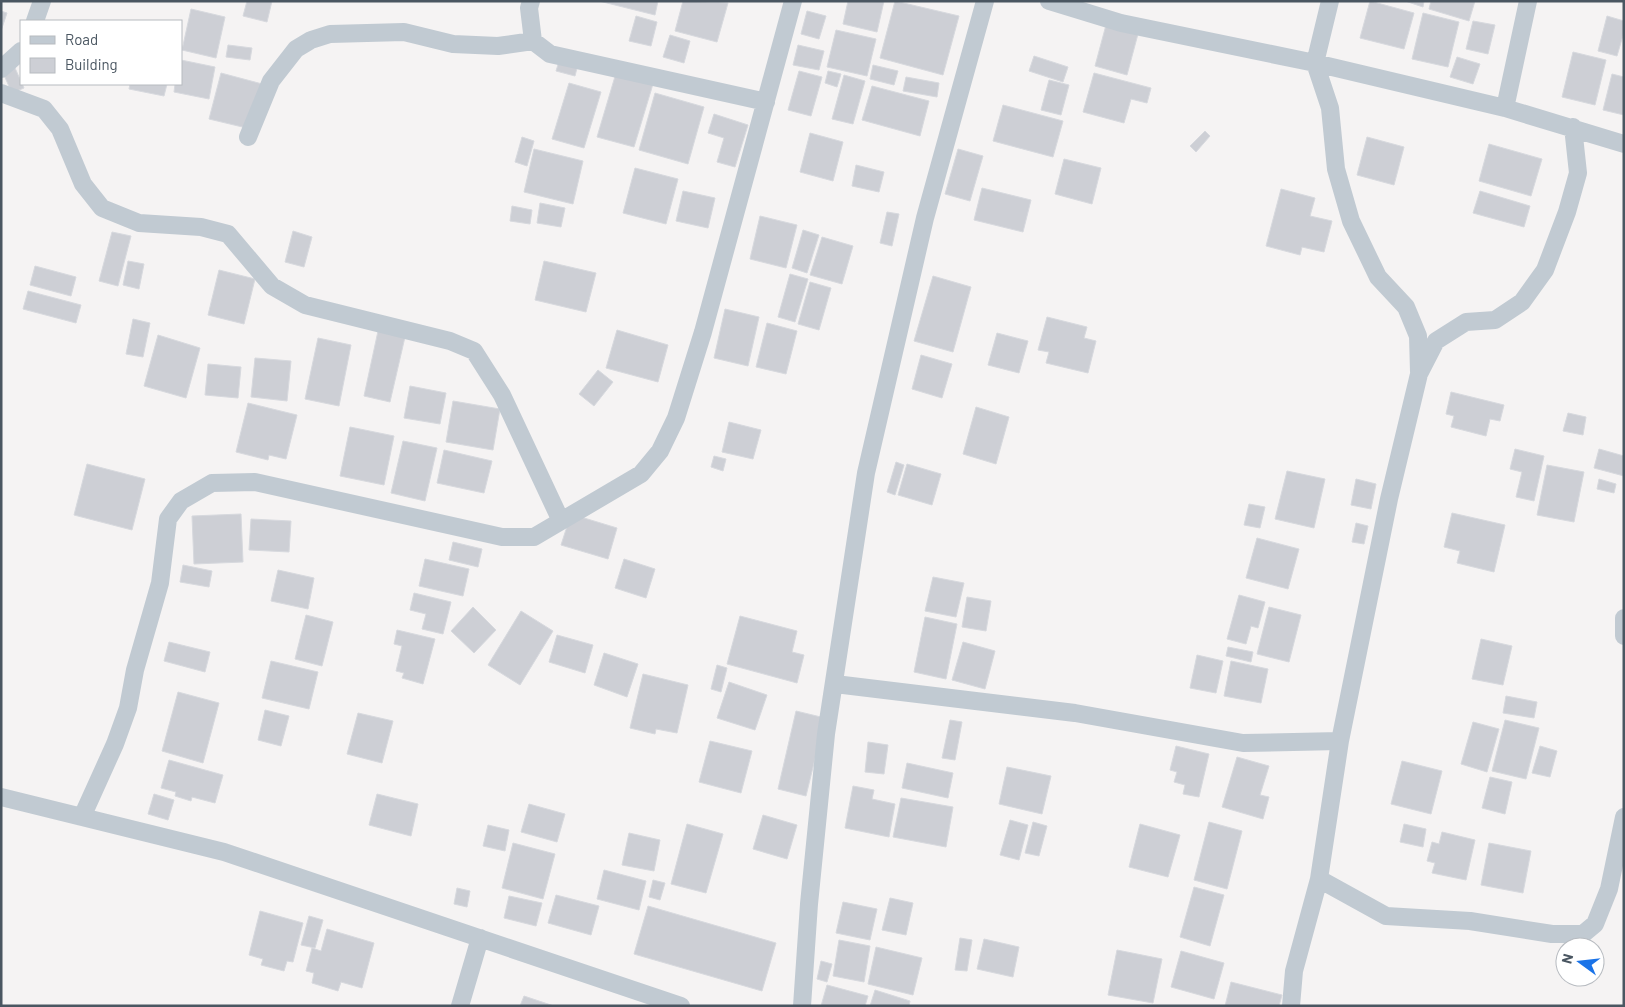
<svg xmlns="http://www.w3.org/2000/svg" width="1625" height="1007" font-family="Barlow,sans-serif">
<rect width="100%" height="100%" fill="#f5f3f3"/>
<!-- building -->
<path fill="#cdcfd5" stroke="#d7d9de" d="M247,1H272L267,22L243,16Z
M599,1H658L655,15Z
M683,1L728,3L717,42L675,31Z
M848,1H884L877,32L843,24Z
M895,1L959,16L943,75L880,58Z
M1370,1L1414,13L1404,49L1360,38Z
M1405,1H1424L1423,7Z
M1431,1H1475L1469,21L1429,9Z
M191,9L225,17L216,58L182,50Z
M1,11L7,13L1,31Z
M807,11L826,16L819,39L801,34Z
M1423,13L1459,22L1448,67L1412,59Z
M636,16L657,22L651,46L629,41Z
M1607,16L1624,21V32L1617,56L1598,51Z
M1473,21L1495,25L1488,54L1466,49Z
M1106,25L1138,34L1127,75L1095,66Z
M836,30L876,39L867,76L827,67Z
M670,35L690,41L684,63L663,57Z
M228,45L252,48L250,60L226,57Z
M798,45L824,51L819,70L793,65Z
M1573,52L1606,60L1595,105L1562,97Z
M1034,56L1068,67L1063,82L1029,71Z
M1457,57L1480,64L1473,84L1450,77Z
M560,58L578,64L575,76L556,71Z
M181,60L215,67L209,99L174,92L175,84H181Z
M873,65L898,71L894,85L870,79Z
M15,68L24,88L12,93L3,73Z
M799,71L822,77L811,116L788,110Z
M828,71L841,74L837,87L825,83Z
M221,73L266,85L255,130L209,119Z
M616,73L653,84L634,147L597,137Z
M1094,73L1151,88L1147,103L1131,99L1124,123L1083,112Z
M1612,74L1624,77V115L1603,110Z
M844,75L865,81L853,124L832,119Z
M906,77L939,83L937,97L903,91Z
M1049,80L1069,85L1061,115L1041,110Z
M569,83L601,92L584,148L552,139Z
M130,84H167L164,96L129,89Z
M872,86L929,101L920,136L862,120Z
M655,93L704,107L688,164L639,150Z
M1003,105L1063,121L1053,157L993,141Z
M714,114L748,125L735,167L717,162L724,138L708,133Z
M1205,131L1210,136L1196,152L1190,146Z
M810,133L843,142L833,181L800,172Z
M522,137L534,141L527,166L515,162Z
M1367,137L1404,147L1394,185L1357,175Z
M1489,144L1542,159L1531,196L1479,181Z
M534,149L583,161L573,204L524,192Z
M958,149L983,156L970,201L945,194Z
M1064,159L1101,168L1092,204L1055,194Z
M856,165L884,172L879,192L852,186Z
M635,168L678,179L666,224L623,213Z
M982,188L1031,200L1023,232L974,220Z
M1281,189L1315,198L1310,216L1332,221L1324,252L1302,247L1300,255L1266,246Z
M683,191L715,198L708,228L676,221Z
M1480,191L1530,206L1524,227L1473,213Z
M540,203L565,208L561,227L537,223Z
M512,206L532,210L530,224L510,221Z
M887,212L899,214L892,246L880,243Z
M760,216L797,225L786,268L750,259Z
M803,230L819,235L807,273L792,268Z
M293,231L312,237L304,267L285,262Z
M112,232L131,236L118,286L99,281Z
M822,237L853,246L842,284L810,275Z
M128,261L144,264L139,289L123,285Z
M544,261L596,273L586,312L535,300Z
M35,266L76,277L71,296L30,285Z
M219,270L255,279L244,324L208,315Z
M790,274L808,279L795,322L778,317Z
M933,276L971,287L953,352L914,341Z
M810,282L831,288L819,330L798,324Z
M28,291L81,305L76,323L23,309Z
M725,309L759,317L748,366L714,358Z
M1047,317L1087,327L1084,338L1096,341L1088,373L1046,363L1049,352L1038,350Z
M133,319L150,323L143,357L126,354Z
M767,323L797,331L786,374L756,367Z
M617,330L668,345L658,382L606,368Z
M378,331L405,337L390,402L364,396Z
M997,333L1028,341L1019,373L988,365Z
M158,335L200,348L186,398L144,386Z
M318,338L351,345L339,406L305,399Z
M921,355L952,364L942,398L912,389Z
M255,358L291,361L287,401L251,397Z
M208,364L241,367L238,398L205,395Z
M598,370L613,382L594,406L579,394Z
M410,386L446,393L440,424L404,418Z
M1451,392L1504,405L1500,421L1490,419L1486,436L1451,427L1454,416L1446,414Z
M453,401L500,409L493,450L446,442Z
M248,403L297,415L286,459L269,455L268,460L236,452Z
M976,407L1009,417L996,464L963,454Z
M1568,413L1586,417L1583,435L1563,431Z
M729,422L761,430L753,459L722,452Z
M350,427L394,436L384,485L340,476Z
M403,441L437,448L425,501L391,493Z
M1515,449L1544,456L1534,501L1516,497L1522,472L1510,469Z
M1599,449L1624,456V476L1594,468Z
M444,450L492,461L484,493L437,483Z
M714,456L726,459L723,471L711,467Z
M896,462L904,465L895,495L887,492Z
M87,464L145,479L132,530L74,515Z
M907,464L941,474L932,505L898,495Z
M1547,465L1584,472L1574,522L1537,515Z
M1287,471L1325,479L1314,528L1275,519Z
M1356,479L1376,484L1371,509L1351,505Z
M1599,479L1616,484L1614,493L1597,489Z
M1249,504L1265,507L1260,528L1244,525Z
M1452,513L1505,525L1494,572L1457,563L1460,551L1444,547Z
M241,514L243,562L194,564L192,516Z
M571,514L617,528L608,559L561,545Z
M251,519L291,521L289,552L249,550Z
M1356,523L1368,526L1364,544L1352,542Z
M1257,538L1299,549L1288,589L1246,578Z
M453,542L482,549L478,567L449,560Z
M425,559L469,569L463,596L419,586Z
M624,559L655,569L646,598L615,588Z
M183,565L212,571L209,587L180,582Z
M278,570L314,578L308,609L271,601Z
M933,577L964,583L956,617L925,611Z
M414,593L451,602L443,634L422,629L426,614L410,610Z
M1239,595L1265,602L1258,628L1251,626L1246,644L1227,639Z
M967,597L991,601L986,631L962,627Z
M473,607L496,630L474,653L451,631Z
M1269,607L1301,615L1289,662L1257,654Z
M521,611L553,631L520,685L488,665Z
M306,615L333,622L322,666L295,659Z
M740,616L797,631L792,652L804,655L797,683L727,664Z
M925,617L957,624L946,679L914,672Z
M397,630L435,639L423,684L402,678L404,673L396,671L402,646L394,644Z
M557,635L593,645L585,673L549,662Z
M1481,639L1512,646L1503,685L1472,679Z
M169,642L210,652L205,672L164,661Z
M963,642L995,651L985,689L952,680Z
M1228,647L1253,652L1251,662L1226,656Z
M604,653L638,664L627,697L594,685Z
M1197,655L1223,661L1216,693L1190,688Z
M271,661L318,672L309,709L262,698Z
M1231,661L1268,669L1261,703L1224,696Z
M717,665L727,668L721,692L711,689Z
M643,674L688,685L677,733L656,729L655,734L630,728Z
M729,682L767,695L755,730L717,718Z
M178,692L219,703L203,763L162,751Z
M1506,696L1537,702L1534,718L1503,713Z
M265,710L289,716L281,746L258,740Z
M796,711L825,718L806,796L778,789Z
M358,713L393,721L382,763L347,754Z
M950,720L962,722L955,760L942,758Z
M1505,720L1539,728L1526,779L1492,771Z
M1473,722L1499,729L1487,772L1461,764Z
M710,741L752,751L741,793L699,782Z
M868,742L888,745L884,774L865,772Z
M1176,746L1209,754L1199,797L1183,794L1185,785L1174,782L1177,772L1170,770Z
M1540,746L1557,751L1550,777L1532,773Z
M1237,757L1269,766L1260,795L1269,797L1263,819L1222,807Z
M169,760L223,775L215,803L192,797L191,801L175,796L176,792L161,788Z
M1402,761L1442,771L1431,814L1391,804Z
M907,763L953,773L948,798L902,788Z
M1007,767L1051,776L1042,814L999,804Z
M1490,777L1512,782L1505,814L1482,808Z
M853,786L874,790L872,799L895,804L889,837L845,828Z
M154,794L174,800L168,820L148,814Z
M377,794L418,804L411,836L369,825Z
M901,798L953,807L946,847L893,837Z
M529,804L565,814L557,842L521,832Z
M763,815L797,825L787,859L753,849Z
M1010,820L1028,825L1019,860L1000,855Z
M1033,822L1047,826L1039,856L1025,853Z
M1209,822L1242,831L1227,889L1194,880Z
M687,824L723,834L706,893L671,884Z
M1140,824L1180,835L1168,877L1129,867Z
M1404,824L1426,829L1423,847L1400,842Z
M488,825L509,830L505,851L483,846Z
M1442,832L1475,840L1466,880L1432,873L1435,863L1427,861L1432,842L1439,844Z
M629,833L660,840L654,871L622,865Z
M513,843L555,854L543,899L502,888Z
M1489,843L1531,851L1523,893L1481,885Z
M604,870L646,881L639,910L597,899Z
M653,880L665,883L660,900L649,897Z
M1194,887L1224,895L1210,946L1180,937Z
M457,888L470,891L467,907L454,904Z
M556,895L599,906L591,935L548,923Z
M509,896L542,903L536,926L504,918Z
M890,898L913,903L906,935L882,930Z
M843,902L877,909L870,940L836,933Z
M648,906L776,943L762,991L634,954Z
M260,911L303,923L293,962L287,961L284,971L261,965L263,959L249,955Z
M309,916L323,920L315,948L301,945Z
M327,929L374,943L362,988L341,982L338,991L312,983L314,973L306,971L312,948L321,951Z
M960,938L972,940L967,971L955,970Z
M984,939L1019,947L1013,977L977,969Z
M839,940L870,946L864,982L833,976Z
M876,947L922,958L913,995L868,984Z
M1117,950L1162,959L1153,1003L1108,995Z
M1181,951L1224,963L1214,999L1171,987Z
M821,961L832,964L827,982L817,979Z
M1231,982L1282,995L1279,1006H1225Z
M827,985L868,996L865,1006H821Z
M875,990L910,1001L909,1006H870Z
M524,996L554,1006H520Z"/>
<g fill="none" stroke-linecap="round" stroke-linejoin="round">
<!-- street -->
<path stroke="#c1cad2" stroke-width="18" d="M531,1L529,8L533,41L550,54L766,102
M1049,1L1121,23L1315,63L1505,108L1624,144
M1330,1L1315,63L1330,108L1336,169L1351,221L1378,277L1406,307L1418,336L1419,372
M35,21L42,1
M1,69L21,51
M1,93L44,109L60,129L83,184L102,208L139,223L201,227L228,234L272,286L305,305L450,341L474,351L502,395L561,521
M1505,108L1528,1
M248,137L271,81L296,49L311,40L330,34L404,32L453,44L498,46L533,41
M1624,618V636
M835,684L1075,713L1243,743L1340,741
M1,797L224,852L681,1006
M82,817L115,744L128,708L135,670L160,583L168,519L181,501L212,483L255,482L502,537H534L641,474L660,451L676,418L703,332L793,1
M1319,879L1386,916L1470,921L1552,934H1583L1595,924L1609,889L1624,817
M460,1006L480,938
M802,1006L809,904L826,734L866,473L925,218L985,1
M1291,1006L1294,971L1319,879L1340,741L1389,499L1419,374L1436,341L1466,322L1495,320L1522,302L1545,270L1567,212L1578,173L1573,127"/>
</g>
<!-- border -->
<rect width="1625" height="1007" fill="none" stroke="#4a5661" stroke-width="5"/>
<!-- legend -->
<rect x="20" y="20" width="162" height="65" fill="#ffffff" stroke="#b7bbc0"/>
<rect x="30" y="36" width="25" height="8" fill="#c1cad2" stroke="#b7bbc0"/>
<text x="65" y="45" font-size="15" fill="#4a5661">Road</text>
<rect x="30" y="58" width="25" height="15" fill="#cdcfd5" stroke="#b7bbc0"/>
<text x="65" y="70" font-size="15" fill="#4a5661">Building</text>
<!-- north arrow -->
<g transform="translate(1580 962) rotate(285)"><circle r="24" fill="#ffffff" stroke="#b7bbc0"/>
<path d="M0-4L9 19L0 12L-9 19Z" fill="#1a73e8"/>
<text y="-8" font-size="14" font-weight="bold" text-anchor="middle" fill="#4a5661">N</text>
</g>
</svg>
